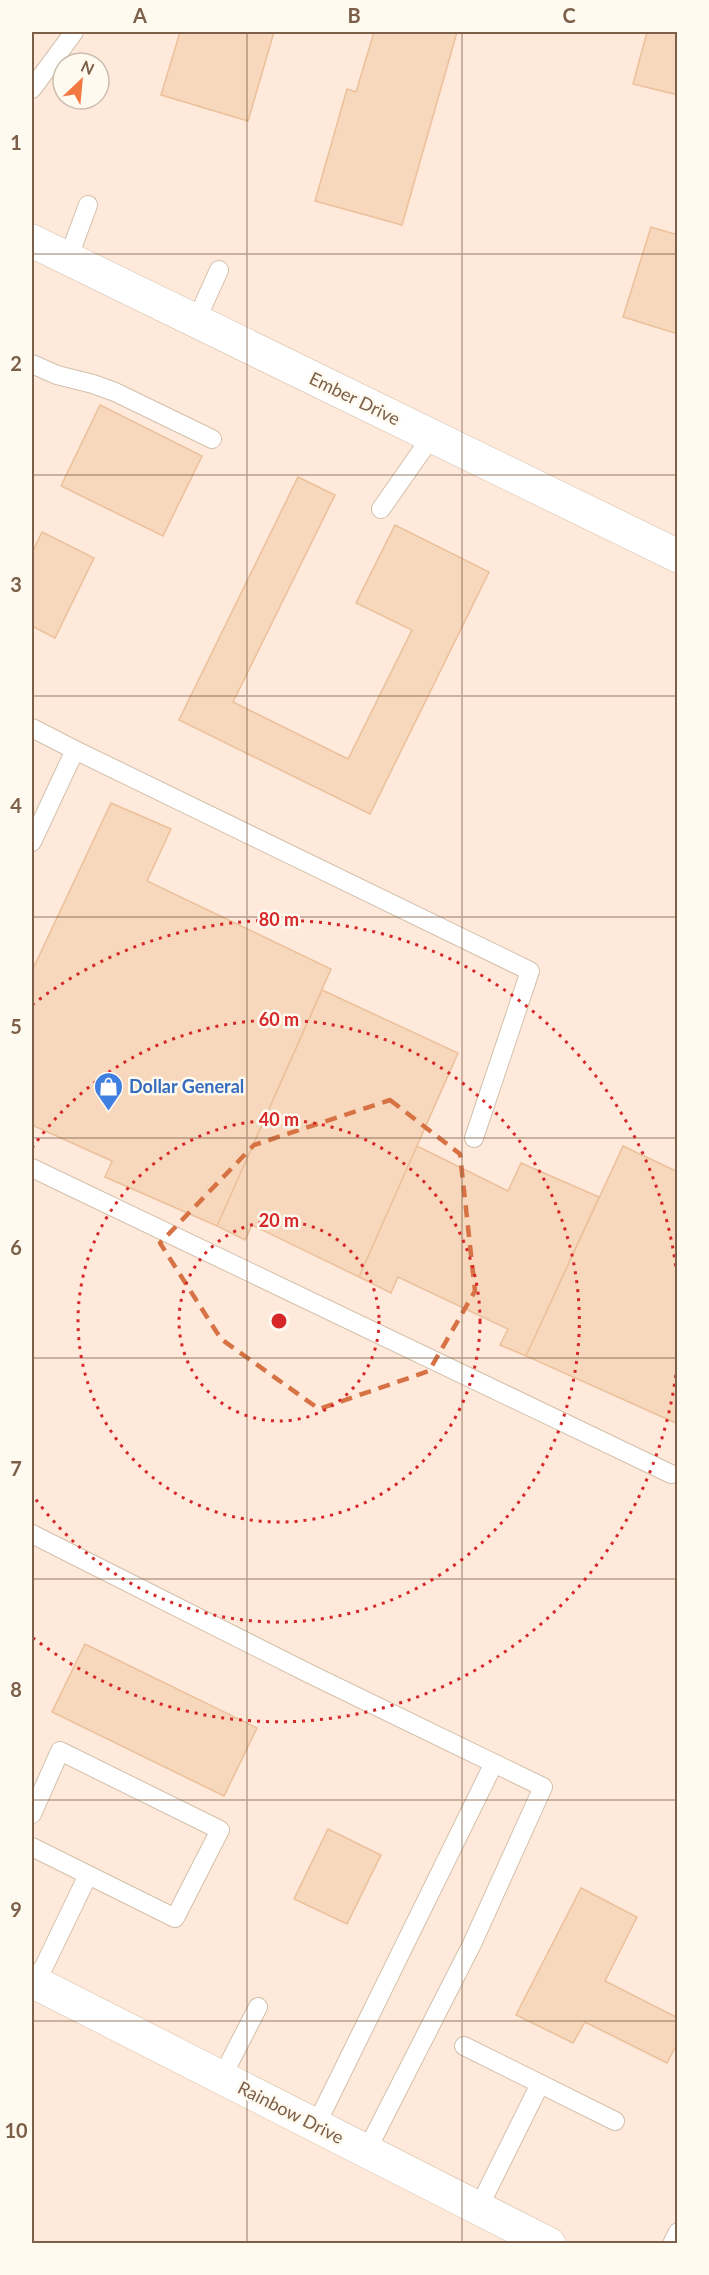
<svg xmlns="http://www.w3.org/2000/svg" width="709" height="2275" font-family="Lato,sans-serif">
<rect width="100%" height="100%" fill="#fef7e7"/>
<!-- commercial -->
<path fill="#ffe9db" fill-rule="evenodd" d="M32,32H677V2243H32ZM63,63H99V99H63Z"/>
<!-- building -->
<path fill="#f7d8bc" stroke="#ebc09b" stroke-width="1.5" d="M180,32H274L248,121L161,95Z
M374,32H457L402,225L315,201L347,89L356,92Z
M647,32H678V95L633,84Z
M651,227L678,235V334L623,317Z
M100,405L202,456L163,536L61,486Z
M298,477L335,495L233,702L348,759L412,630L356,603L395,525L489,572L370,814L179,720Z
M42,532L94,558L55,638L32,626V553Z
M111,803L171,829L147,881L331,969L217,1226L105,1177L112,1161L32,1125V971Z
M322,990L458,1053L359,1277L252,1225L245,1240L217,1226Z
M417,1146L508,1191L521,1163L599,1197L526,1356L500,1345L508,1329L398,1277L391,1293L359,1277Z
M623,1146L678,1172V1424L526,1356Z
M85,1644L257,1728L224,1796L52,1712Z
M328,1829L381,1855L347,1924L294,1899Z
M581,1888L637,1917L605,1981L678,2018V2042L667,2063L585,2022L573,2043L516,2015Z"/>
<g fill="none" stroke-linecap="round" stroke-linejoin="round">
<defs>
<path id="lane" d="M32,89L74,32
M68,259L88,205
M196,321L219,270
M32,364L57,375L93,384L115,392L212,439
M381,509L432,436
M32,728L75,750
M32,842L75,750L530,971L474,1138
M32,1168L671,1474
M32,1534L308,1673L543,1787L472,1944L367,2150
M32,1814L60,1751L220,1830L175,1918L32,1847
M36,1983L88,1875
M464,2046L615,2121
M222,2077L258,2007
M316,2125L494,1763
M479,2207L540,2084
M672,2244L678,2232"/>
<path id="street" d="M32,241L678,556"/>
<path id="secondary" d="M32,1981L549,2244"/>
</defs>
<!-- lane casing -->
<use href="#lane" stroke="#d3c0ab" stroke-width="20"/>
<!-- street casing -->
<use href="#street" stroke="#d3c0ab" stroke-width="34"/>
<!-- secondary casing -->
<use href="#secondary" stroke="#d6c1a8" stroke-width="34"/>
<!-- lane -->
<use href="#lane" stroke="#fff" stroke-width="18"/>
<!-- street -->
<use href="#street" stroke="#fff" stroke-width="33"/>
<!-- secondary -->
<use href="#secondary" stroke="#fff" stroke-width="33"/>
</g>
<!-- marked area -->
<path fill="none" stroke="#d67243" stroke-width="4.5" stroke-dasharray="12 8" stroke-linejoin="round" d="M390,1100L460,1154L475,1291L429,1371L319,1409L221,1339L160,1243L254,1145Z"/>
<!-- grid -->
<path fill="none" stroke="#7c5f48" stroke-width="1.5" stroke-opacity="0.55" d="M247,32V2244M462,32V2244M32,254H678M32,475H678M32,696H678M32,917H678M32,1138H678M32,1358H678M32,1579H678M32,1800H678M32,2021H678"/>
<!-- distance rings -->
<g fill="none" stroke="#d62828" stroke-width="3" stroke-dasharray="3 6">
<circle cx="279" cy="1321" r="100"/>
<circle cx="279" cy="1321" r="201"/>
<path d="M32 1148A301 301 0 1 1 32 1494"/>
<path d="M677 1366A401 401 0 0 1 32 1637M32 1005A401 401 0 0 1 677 1276"/>
</g>
<!-- icons -->
<defs>
<symbol id="shop-pin" viewBox="-11 -11 22 30"><path d="M0 17L-7.5 6A9.5 9.5 0 1 1 7.5 6Z" fill="#3f7fe0" stroke="#fffaf0"/><path d="M-5-2.5h2.3a2.7 3.5 0 0 1 5.4 0H5L5.5 6h-11ZM-1.5-2.5h3a1.5 2.3 0 0 0-3 0Z" fill="#fff"/></symbol>
</defs>
<g fill-rule="evenodd">
<use href="#shop-pin" x="92" y="1070" width="33" height="45"/>
</g>
<g text-anchor="middle" dominant-baseline="central" stroke-width="5" stroke-linejoin="round" paint-order="stroke">
<!-- street labels -->
<g font-size="18" fill="#7c5f48" stroke="#fffaf0">
<text transform="translate(355 398) rotate(26)">Ember Drive</text>
<text transform="translate(291 2112) rotate(27)">Rainbow Drive</text>
</g>
<!-- shop labels -->
<g font-size="18" font-weight="bold" fill="#366cbe" stroke="#fffaf0" text-anchor="start">
<text x="129" y="1086">Dollar General</text>
</g>
</g>
<circle cx="279" cy="1321" r="9" fill="#d62828" stroke="#fffaf0" stroke-width="3"/>
<g font-size="18" text-anchor="middle" font-weight="bold" fill="#d62828" stroke="#fffaf0" stroke-width="5" stroke-linejoin="round" paint-order="stroke">
<text x="279" y="926">80 m</text>
<text x="279" y="1026">60 m</text>
<text x="279" y="1126">40 m</text>
<text x="279" y="1227">20 m</text>
</g>
<!-- border -->
<rect width="709" height="2275" fill="none" stroke="#fffaf0" stroke-width="66"/>
<!-- north arrow -->
<g transform="translate(81 81) rotate(26)"><circle r="28" fill="#fffaf0" stroke="#cbbcad" stroke-width="1.5"/>
<path d="M0-4.5L10 22L0 15L-10 22Z" fill="#f47841"/>
<text y="-9" font-size="16" font-weight="bold" text-anchor="middle" fill="#7c5f48">N</text>
</g>
<rect x="33" y="33" width="643" height="2209" fill="none" stroke="#7c5f48" stroke-width="2"/>
<g font-size="20" text-anchor="middle" font-weight="bold" fill="#7c5f48">
<text x="140" y="23">A</text>
<text x="354" y="23">B</text>
<text x="569" y="23">C</text>
<text x="16" y="150">1</text>
<text x="16" y="371">2</text>
<text x="16" y="592">3</text>
<text x="16" y="813">4</text>
<text x="16" y="1034">5</text>
<text x="16" y="1255">6</text>
<text x="16" y="1476">7</text>
<text x="16" y="1697">8</text>
<text x="16" y="1917">9</text>
<text x="16" y="2138">10</text>
</g>
</svg>
